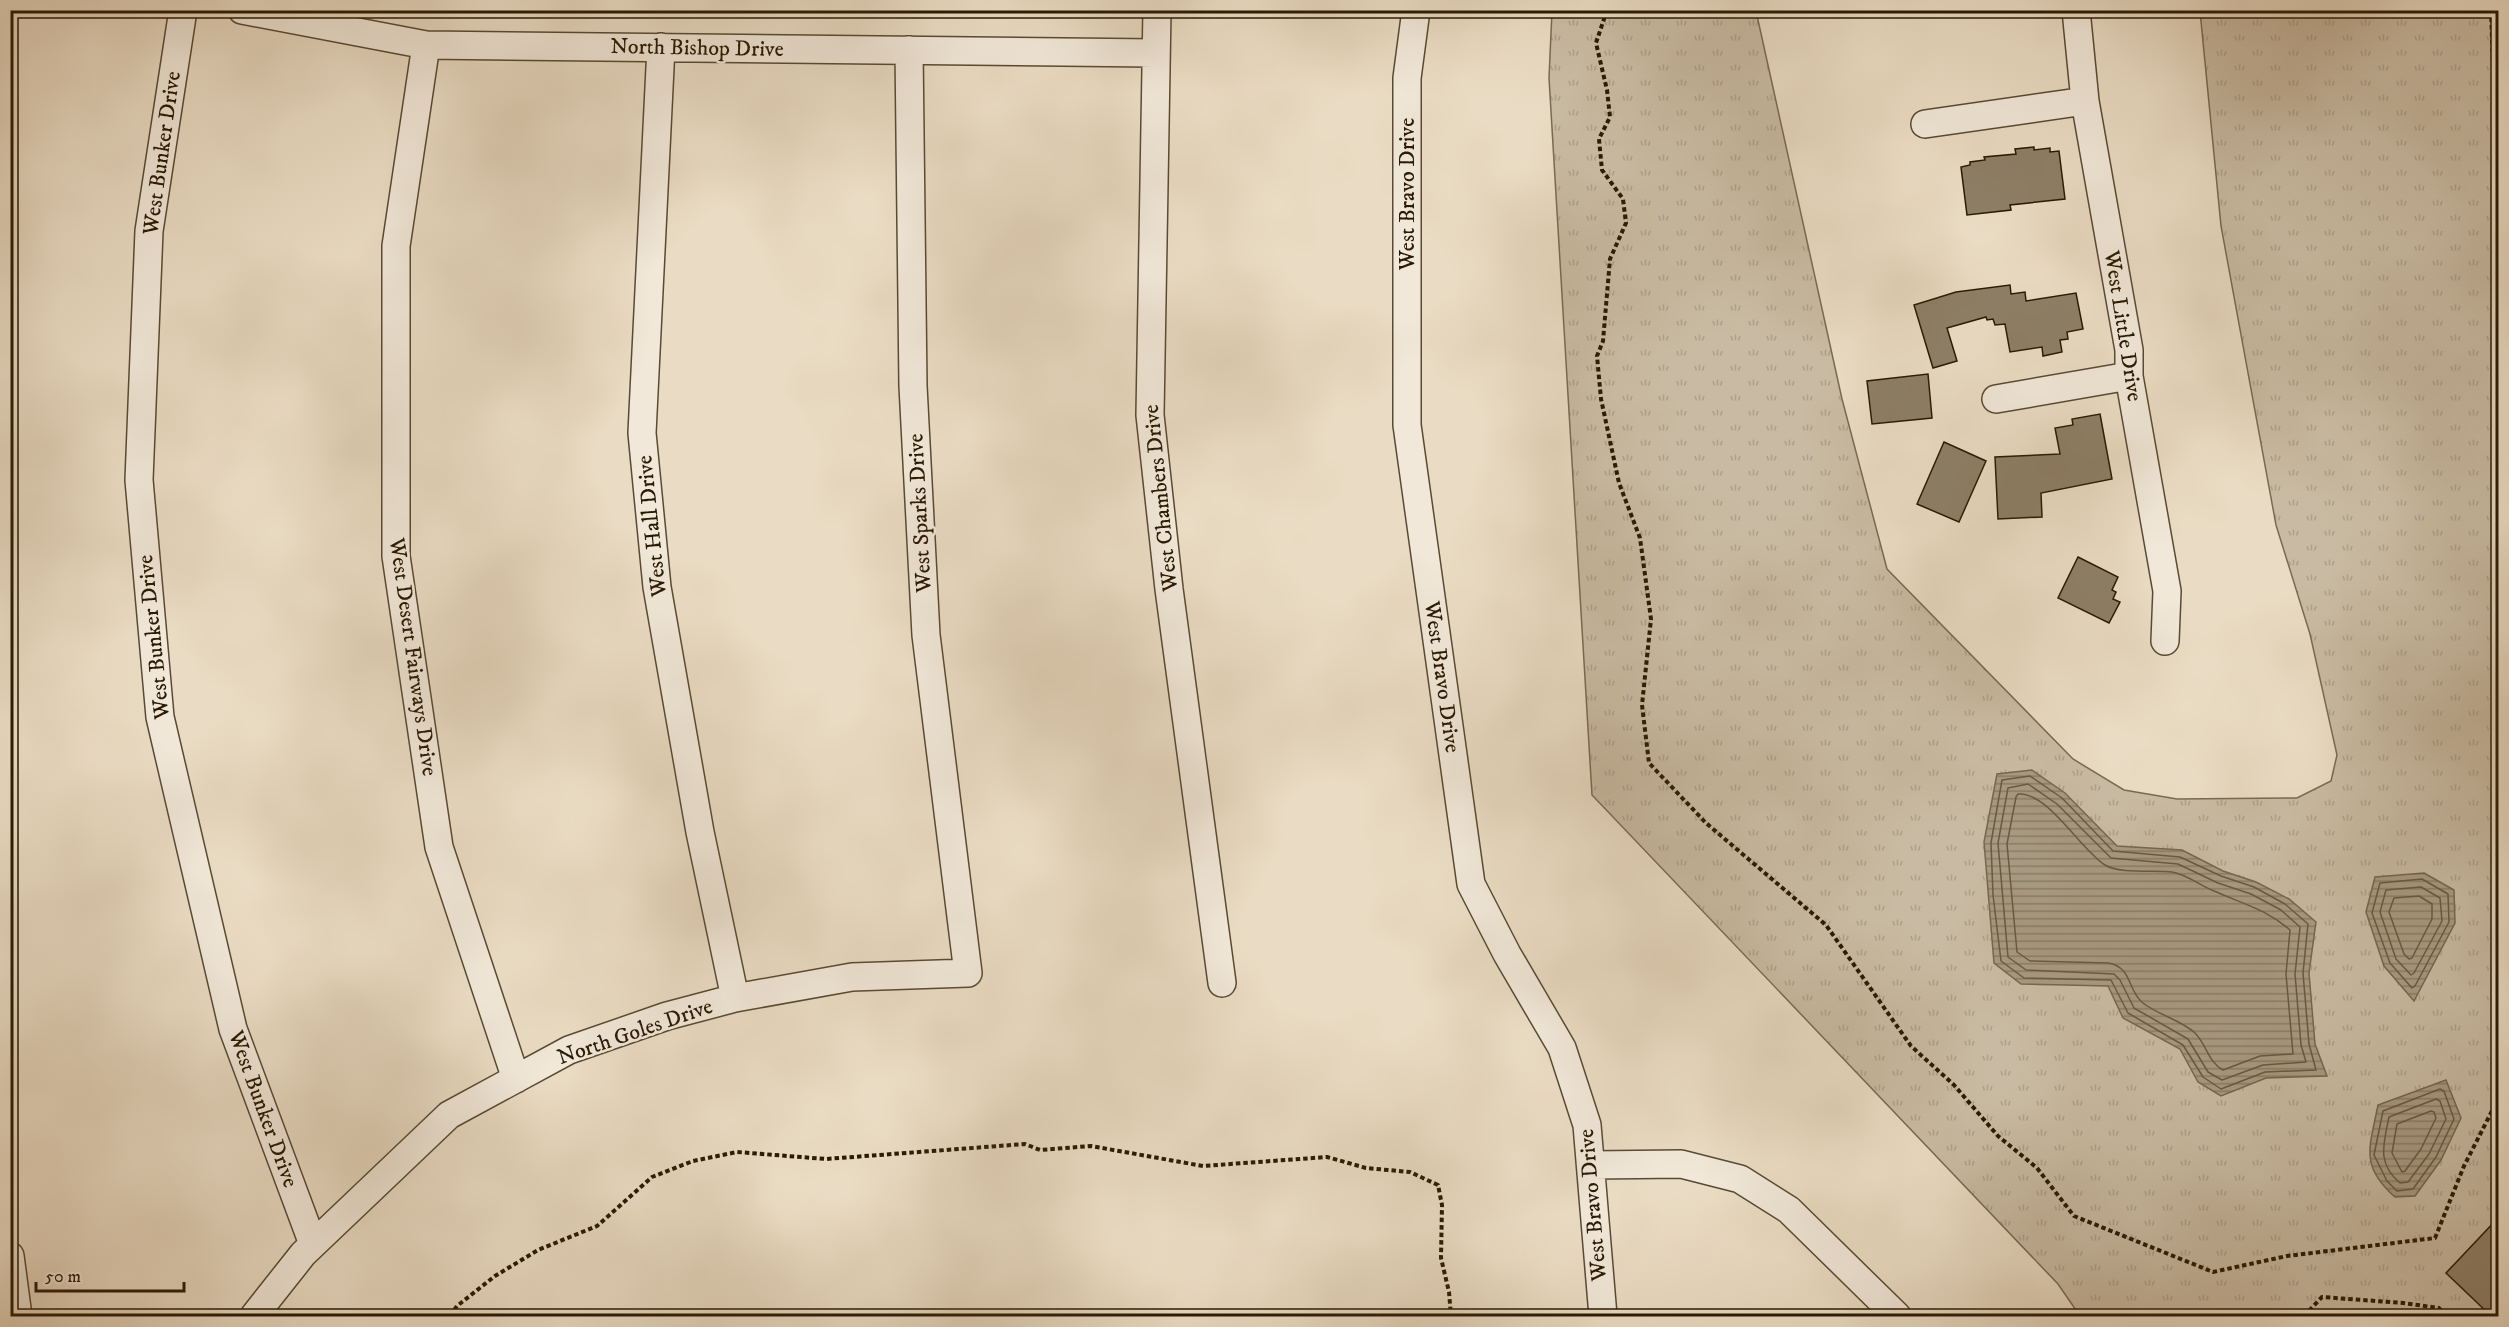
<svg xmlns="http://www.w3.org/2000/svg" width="2509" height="1327" font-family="'IM FELL DW Pica',serif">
<defs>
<pattern id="grass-tufts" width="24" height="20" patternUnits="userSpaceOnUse" patternTransform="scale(1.5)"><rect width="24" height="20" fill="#c9bba3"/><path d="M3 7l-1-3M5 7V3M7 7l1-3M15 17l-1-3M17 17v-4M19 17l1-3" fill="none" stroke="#ada08b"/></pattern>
<pattern id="water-rules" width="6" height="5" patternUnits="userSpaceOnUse" patternTransform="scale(1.5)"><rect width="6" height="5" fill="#a89a82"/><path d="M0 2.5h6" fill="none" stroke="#897d68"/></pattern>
</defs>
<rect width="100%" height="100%" fill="#eadcc4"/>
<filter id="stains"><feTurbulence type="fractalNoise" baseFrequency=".00333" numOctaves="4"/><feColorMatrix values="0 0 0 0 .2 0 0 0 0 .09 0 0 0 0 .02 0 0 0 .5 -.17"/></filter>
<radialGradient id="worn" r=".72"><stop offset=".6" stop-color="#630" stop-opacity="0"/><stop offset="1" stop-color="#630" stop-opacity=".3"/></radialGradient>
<!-- grass -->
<path fill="url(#grass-tufts)" stroke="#796a53" stroke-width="1.5" d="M1552,11H1756L1842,399L1887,569L2073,759L2124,790L2177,799L2297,798L2331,781L2337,755L2310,634L2276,525L2221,226L2200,11H2498V1316H2080L2058,1284L1592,795L1549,78Z"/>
<!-- water -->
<path fill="url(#water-rules)" stroke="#75674f" stroke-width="1.5" d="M2032,770L2065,793L2117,846L2182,850L2223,871L2256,882L2289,899L2316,922L2309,973L2315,1044L2327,1076L2266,1078L2221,1096L2198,1082L2180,1049L2123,1018L2108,986L2021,984L1994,963L1984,842L1997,774Z
M2424,873L2454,890L2455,923L2414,1001L2384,966L2366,912L2375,877Z
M2446,1080L2461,1118L2441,1160L2415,1196L2395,1197C2359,1165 2370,1147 2378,1105Z"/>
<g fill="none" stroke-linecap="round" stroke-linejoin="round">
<!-- shore -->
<path stroke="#685a42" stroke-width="1.5" d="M2030,776L2062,798L2113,851L2180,857L2221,876L2254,887L2285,904L2308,924L2303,973L2309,1044L2316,1070L2265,1072L2221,1089L2203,1077L2183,1045L2128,1013L2111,980L2024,978L2001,961L1993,895L1991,843L2002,780Z
M2028,784L2057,804L2111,858L2178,864L2218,883L2251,894L2281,910L2300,927L2295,974L2301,1045L2306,1062L2263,1065L2222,1080L2208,1072L2188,1039L2134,1008L2120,980L2114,974L2026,970L2008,957L1998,843L2008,788Z
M2018,794C2047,791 2081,850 2105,865C2119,874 2155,870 2172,872C2186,874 2201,886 2214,891C2243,904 2266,909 2290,930L2286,974L2293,1054L2260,1056L2223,1070C2208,1062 2207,1045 2195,1033C2181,1020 2158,1015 2143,1003C2127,991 2133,967 2108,963L2030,961L2017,952L2007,844L2016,797Z
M2422,879L2448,894L2449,922L2415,986L2412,988L2390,963L2372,913L2380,883Z
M2421,887L2440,898L2442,921L2414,973L2411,975L2396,959L2380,912L2386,890Z
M2419,896L2432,904V919L2412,958L2409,959L2404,954L2389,912L2394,898Z
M2440,1089L2444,1091L2454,1119L2436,1157L2413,1189L2397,1191L2387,1181L2374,1155L2383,1111Z
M2436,1099L2440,1101L2446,1119L2429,1154L2408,1182L2400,1183C2376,1163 2384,1143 2389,1117Z
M2431,1111L2434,1112L2436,1118L2421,1149L2405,1171L2402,1172L2392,1153L2397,1124Z"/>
</g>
<!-- building -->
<path fill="#8d7f67" stroke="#291a03" stroke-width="1.5" d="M2034,147V150L2050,148V152L2059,151L2065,199L2010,205L2011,210L1967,215L1961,167L1970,165V162L1985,160L1984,157L2016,154L2015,149Z
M2010,285L2011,294L2025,292L2026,301L2076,293L2083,329L2067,332L2068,339L2060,340L2062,352L2043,356L2042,347L2010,352L2005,324L1995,325L1993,319L1987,320L1986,317L1947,328L1957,361L1933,368L1914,305L1956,292Z
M1928,374L1932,418L1872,424L1867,381Z
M2100,414L2112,479L2041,493L2042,517L1998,519L1995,457L2060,454L2055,428L2073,425L2072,419Z
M1944,442L1986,461L1959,522L1917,504Z
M2078,557L2118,577L2112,590L2116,592L2113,599L2120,602L2109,623L2058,598Z
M2499,1217V1306L2490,1315L2446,1273Z"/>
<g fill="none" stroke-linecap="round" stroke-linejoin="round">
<defs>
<path id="minor" d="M183,10L149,231L139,480L160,717L233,1029L313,1244
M242,10L426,45L1155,53
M1157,10L1150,415L1169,589L1222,983
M1416,10L1407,78V425L1471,884L1507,954L1562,1048L1587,1125L1603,1316
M2076,10L2085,101L2129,350V376L2167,591L2165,641
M426,45L396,246V556L439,847L516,1079
M661,47L642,433L657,587L700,832L735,998
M1925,124L2085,101
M1996,399L2129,376
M1592,1165L1681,1164L1740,1179L1789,1210L1897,1316
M10,1256L18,1316
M254,1316L303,1254L449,1115L569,1050L667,1016L735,998L852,977L968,973L926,635L913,386L909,50"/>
</defs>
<!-- minor casing -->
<use href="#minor" stroke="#594a33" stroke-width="30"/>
<!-- path -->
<path stroke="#291a03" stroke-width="4" stroke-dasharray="4.5 3" stroke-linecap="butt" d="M1607,10L1596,43L1607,90L1610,117L1599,139L1602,170L1623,199L1626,223L1610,259L1603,341L1597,356L1601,399L1619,483L1640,538L1651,619L1642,705L1649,763L1706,823L1826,925L1911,1046L1954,1085L1998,1136L2037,1168L2074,1216L2213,1272L2287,1256L2435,1238L2464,1166L2494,1107L2498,1080
M2491,10L2493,67L2498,78
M450,1316L457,1306L495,1276L538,1250L597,1226L652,1177L693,1161L737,1152L826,1159L1025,1144L1040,1150L1091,1146L1203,1166L1327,1157L1366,1168L1410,1172L1438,1185L1442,1205L1441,1258L1449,1292L1451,1316
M2304,1316L2322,1297L2403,1303L2439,1308L2446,1316"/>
<!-- minor -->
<use href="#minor" stroke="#f1e8d9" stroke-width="27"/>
</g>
<g text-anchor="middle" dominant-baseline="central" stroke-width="5" stroke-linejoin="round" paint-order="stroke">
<!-- street labels -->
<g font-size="22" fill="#291a03" stroke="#f1e8d9">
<text transform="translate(697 48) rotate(1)">North Bishop Drive</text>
<text transform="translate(162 153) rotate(-82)">West Bunker Drive</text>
<text transform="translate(1407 194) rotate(-90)">West Bravo Drive</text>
<text transform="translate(2123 326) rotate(81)">West Little Drive</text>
<text transform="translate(1161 498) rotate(-96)">West Chambers Drive</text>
<text transform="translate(920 513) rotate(-93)">West Sparks Drive</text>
<text transform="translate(652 526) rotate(-96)">West Hall Drive</text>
<text transform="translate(154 637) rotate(-96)">West Bunker Drive</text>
<text transform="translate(413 657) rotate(82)">West Desert Fairways Drive</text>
<text transform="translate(1442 677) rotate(82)">West Bravo Drive</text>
<text transform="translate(635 1032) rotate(-19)">North Goles Drive</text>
<text transform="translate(263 1109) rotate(70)">West Bunker Drive</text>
<text transform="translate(1593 1205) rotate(-95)">West Bravo Drive</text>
</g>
</g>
<!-- margin -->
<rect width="2509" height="1327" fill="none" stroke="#eadcc4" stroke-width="36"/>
<rect x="12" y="12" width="2485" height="1303" fill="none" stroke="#291a03" stroke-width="3"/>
<rect x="18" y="18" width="2473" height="1291" fill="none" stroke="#291a03" stroke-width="1.5"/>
<!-- scale -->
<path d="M36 1282v9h148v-9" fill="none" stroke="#291a03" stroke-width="3"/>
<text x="45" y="1282" font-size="18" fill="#291a03" stroke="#f1e8d9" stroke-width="4.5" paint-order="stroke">50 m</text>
<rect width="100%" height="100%" filter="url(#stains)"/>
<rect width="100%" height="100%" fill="url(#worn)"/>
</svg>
